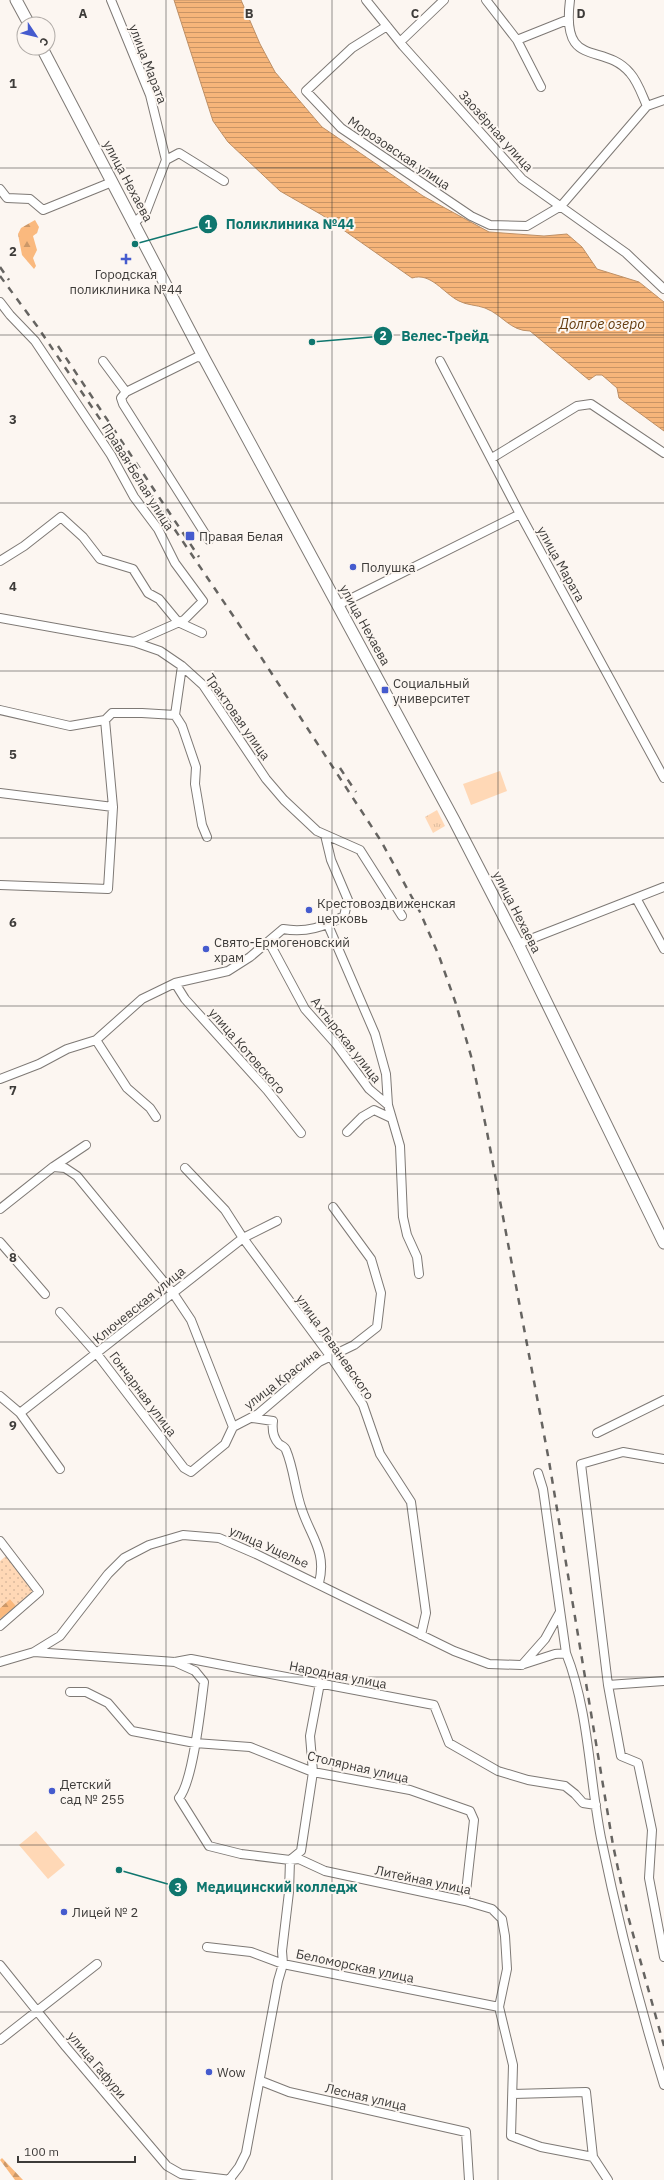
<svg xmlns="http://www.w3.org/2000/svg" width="664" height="2180" font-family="'IBM Plex Sans',sans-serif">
<defs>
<pattern id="grass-dots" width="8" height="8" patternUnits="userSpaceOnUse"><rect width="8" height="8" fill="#ffd8b6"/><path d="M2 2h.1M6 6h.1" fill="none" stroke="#dbba9d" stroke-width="1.8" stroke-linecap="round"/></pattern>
<pattern id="forest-firs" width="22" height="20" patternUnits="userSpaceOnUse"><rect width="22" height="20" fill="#fab97e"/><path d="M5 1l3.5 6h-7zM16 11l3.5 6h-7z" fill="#cc9868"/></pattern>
<pattern id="park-tufts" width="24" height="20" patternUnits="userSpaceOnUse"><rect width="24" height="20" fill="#ffd8b6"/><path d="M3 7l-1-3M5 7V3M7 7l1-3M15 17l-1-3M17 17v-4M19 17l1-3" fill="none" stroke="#dbba9d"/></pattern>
<pattern id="water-rules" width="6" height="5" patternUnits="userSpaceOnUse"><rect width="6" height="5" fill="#f6b57a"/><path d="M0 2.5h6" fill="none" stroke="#c89465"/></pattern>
</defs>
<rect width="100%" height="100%" fill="#fcf6f1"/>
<!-- grass -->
<path fill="url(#grass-dots)" d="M6,1556L34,1590L16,1606L10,1599L0,1608V1561Z"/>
<!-- forest -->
<path fill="url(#forest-firs)" d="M35,220L39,227L37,233L33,236L37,250L33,258L36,266L34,269L22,255L18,234L21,228Z
M10,1599L16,1606L0,1619V1608Z
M2,2158L23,2180H15L0,2160Z"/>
<!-- park -->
<path fill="url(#park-tufts)" d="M437,810L445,826L433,833L425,817Z"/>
<!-- pitch -->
<path fill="#ffd8b6" d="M500,771L507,791L471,805L463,784Z
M36,1831L65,1865L48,1879L19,1845Z"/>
<!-- water -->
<path fill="url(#water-rules)" stroke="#be9066" d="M174,0H241L260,44L275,72L322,127L423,196L489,232L544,236L567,234L582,247L597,269L639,282L664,302V431L619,398L617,388L602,375H596L589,380L530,331C510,331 503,315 485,308C477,305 466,305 459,301C443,293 431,272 412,278L322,215L280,191L228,142L213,121Z"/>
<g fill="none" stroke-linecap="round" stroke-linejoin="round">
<defs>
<path id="minor" d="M111,0L150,95L166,160L146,212L134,223
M366,0L403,46L522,179L626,253L664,289
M486,0L517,40L541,87
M570,0C561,71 603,41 630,73C638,82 642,95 647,106
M387,26L352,48L306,91L341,128L471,216L490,225L527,226L561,206L647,106L664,100
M517,40L567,20
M400,42L444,0
M166,160L179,153L224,181
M0,189L7,198L30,199L43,210L112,182
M0,302L10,315L35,341L111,455L134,497L158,529L175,563L203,601L184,620L134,642
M103,361L126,392L197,357L204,358
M440,361L520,514L664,778
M126,392L121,398L123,404L209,540
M492,458L577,406L591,404L664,453
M0,561L24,546L61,517L83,537L100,559L133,569L148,593L159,599L178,622L202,633
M338,605L520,514
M0,618L134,642L160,651L182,666L203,685L266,779L284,800L317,831L360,850L402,916
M182,666L175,715L182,726L196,767L195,784L202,825L207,837
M0,710L70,726L105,720L112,713H142L175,715
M0,793L113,807
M0,885L108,889L113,807L105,720
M636,898L664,949
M328,925L375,1034L386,1074L388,1105
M269,942L305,1009L336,1044L369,1089L388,1105L400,1146L403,1217L407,1235L417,1257L419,1274
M518,944L664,887
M175,983L185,999L267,1090L301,1133
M96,1040L127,1088L150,1108L156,1117
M0,1079L39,1064L67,1049L96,1040L142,999L175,983L228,971L250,957L283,929C306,933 324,927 344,916L348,900L331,860L325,835
M347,1132L362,1117L374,1110L391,1118
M53,1167L65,1168L77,1176L173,1293L191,1320L233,1427
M185,1168L225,1210L243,1238L331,1357L363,1405L380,1454L411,1502L426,1613L421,1635
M0,1209L53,1167L86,1145
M0,1242L45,1294
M60,1312L97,1354L184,1468L191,1472L225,1444L233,1427L258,1414L319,1362L354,1345L377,1327L381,1293L371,1259L333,1207
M0,1396L20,1413L60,1469
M20,1413L243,1238L277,1221
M252,1418L273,1421C272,1429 273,1438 279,1444C282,1446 285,1447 286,1450C294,1469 295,1491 302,1510C311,1537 327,1552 319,1583
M597,1433L664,1400
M664,1459L623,1452L581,1464L608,1685L621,1756L638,1763L652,1830L649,1878L664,1957
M538,1473L543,1489L566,1653
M0,1541L39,1592L0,1626
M34,1652L175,1662L191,1659L434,1705L449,1743L498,1771L528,1780L565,1786L575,1794L583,1803L596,1805
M0,1662L34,1652L60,1636L108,1574L124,1558L149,1545L183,1535L219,1538L256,1554L454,1651L489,1664L521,1665L555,1654L566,1653C589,1711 589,1777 601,1838C618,1921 639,2004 664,2085
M175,1662L195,1671L204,1682C201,1706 193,1782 179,1798L209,1846L241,1854L290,1860L299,1859L325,1871L465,1901L492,1909L502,1919L505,1936L507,1969L499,2007L513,2065L511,2136L541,2147L593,2157
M522,1665L545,1639L560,1612
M608,1685L664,1681
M70,1692H86L108,1703L132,1731L195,1743L250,1747L313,1772L410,1790L470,1811L474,1820L465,1901
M207,1947L251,1952L283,1964L499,2007
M0,1965L66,2047L167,2166L181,2174L231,2180
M0,2040L97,1964
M261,2081L289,2092L466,2132L469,2180
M513,2094L586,2092L593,2157L608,2180
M229,2180L239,2167L246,2153L278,1981L283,1964L282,1951L289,1892L290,1860L301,1851L313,1772L310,1736L320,1683"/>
<path id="tertiary" d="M16,0L29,24
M42,48L204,358L454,820L518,944L664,1243"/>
</defs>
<!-- minor casing -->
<use href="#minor" stroke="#7e7975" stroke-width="10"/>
<!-- tertiary casing -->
<use href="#tertiary" stroke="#7e7975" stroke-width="13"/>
<!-- minor -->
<use href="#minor" stroke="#fff" stroke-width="8"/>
<!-- tertiary -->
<use href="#tertiary" stroke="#fff" stroke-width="11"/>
<!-- rail -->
<path stroke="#666461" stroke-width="2.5" stroke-dasharray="7 7" stroke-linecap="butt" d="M0,267L9,280
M0,276L37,326L259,654L381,841L420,912L439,956L456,1004L471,1056L487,1132L549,1461L613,1845L628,1916L664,2046
M58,346L199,557
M340,768L356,792"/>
</g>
<!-- grid -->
<path fill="none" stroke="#3d3b39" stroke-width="1" stroke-opacity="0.55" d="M166,0V2180M332,0V2180M498,0V2180M0,168H664M0,335H664M0,503H664M0,671H664M0,838H664M0,1006H664M0,1174H664M0,1342H664M0,1509H664M0,1677H664M0,1845H664M0,2012H664"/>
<!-- markers -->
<g fill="#455bce" stroke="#fcf6f1" stroke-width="1.5">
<path d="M124 253h4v4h4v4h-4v4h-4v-4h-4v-4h4z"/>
<rect x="185" y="531" width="10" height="10" rx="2"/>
<circle cx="353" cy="567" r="4"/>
<rect x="381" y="686" width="8" height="8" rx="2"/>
<circle cx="309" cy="910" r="4"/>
<circle cx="206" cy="949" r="4"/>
<circle cx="52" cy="1791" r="4"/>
<circle cx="64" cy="1912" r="4"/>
<circle cx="209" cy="2072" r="4"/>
</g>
<g text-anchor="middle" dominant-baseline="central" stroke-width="4" stroke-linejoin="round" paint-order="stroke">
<!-- street labels -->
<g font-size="13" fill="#3d3b39" stroke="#fcf6f1">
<text transform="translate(148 64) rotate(69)">улица Марата</text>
<text transform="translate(496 131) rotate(48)">Заозёрная улица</text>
<text transform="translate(399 153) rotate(34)">Морозовская улица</text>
<text transform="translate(128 181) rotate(62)">улица Нехаева</text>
<text transform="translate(138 477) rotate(58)">Правая Белая улица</text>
<text transform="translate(561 564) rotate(61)">улица Марата</text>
<text transform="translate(365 625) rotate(61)">улица Нехаева</text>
<text transform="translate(238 717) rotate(55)">Трактовая улица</text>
<text transform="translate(517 912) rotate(63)">улица Нехаева</text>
<text transform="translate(346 1040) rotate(52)">Ахтырская улица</text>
<text transform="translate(247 1051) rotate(49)">улица Котовского</text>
<text transform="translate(139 1305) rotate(-39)">Ключевская улица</text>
<text transform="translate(335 1347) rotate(55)">улица Леваневского</text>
<text transform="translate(282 1379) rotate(-37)">улица Красина</text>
<text transform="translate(143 1394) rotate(53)">Гончарная улица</text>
<text transform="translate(269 1547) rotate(24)">улица Ущелье</text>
<text transform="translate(338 1675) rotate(11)">Народная улица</text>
<text transform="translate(358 1767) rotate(13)">Столярная улица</text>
<text transform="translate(423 1880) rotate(12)">Литейная улица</text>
<text transform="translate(355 1966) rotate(12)">Беломорская улица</text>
<text transform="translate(97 2065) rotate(50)">улица Гафури</text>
<text transform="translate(366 2097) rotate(13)">Лесная улица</text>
</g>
<!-- poi labels -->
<g font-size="13" fill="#3d3b39" stroke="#fcf6f1" text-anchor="start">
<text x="126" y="274" text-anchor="middle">Городская<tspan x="126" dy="15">поликлиника №44</tspan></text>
<text x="199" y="536">Правая Белая</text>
<text x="361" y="567">Полушка</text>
<text x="393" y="683">Социальный<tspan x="393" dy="15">университет</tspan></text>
<text x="317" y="903">Крестовоздвиженская<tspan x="317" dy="15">церковь</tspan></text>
<text x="214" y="942">Свято-Ермогеновский<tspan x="214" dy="15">храм</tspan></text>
<text x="60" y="1784">Детский<tspan x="60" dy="15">сад № 255</tspan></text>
<text x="72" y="1912">Лицей № 2</text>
<text x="217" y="2072">Wow</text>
</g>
<!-- water labels -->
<g font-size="14" font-style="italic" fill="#653c0e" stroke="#fcf6f1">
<text x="602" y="324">Долгое озеро</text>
</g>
</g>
<g font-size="13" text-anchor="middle" font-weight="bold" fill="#3d3b39" stroke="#fcf6f1" stroke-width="4" stroke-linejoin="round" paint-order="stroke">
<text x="83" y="18">A</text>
<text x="249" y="18">B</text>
<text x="415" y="18">C</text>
<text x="581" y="18">D</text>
<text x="13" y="88">1</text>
<text x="13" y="256">2</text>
<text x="13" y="424">3</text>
<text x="13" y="591">4</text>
<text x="13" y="759">5</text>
<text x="13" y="927">6</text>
<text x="13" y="1095">7</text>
<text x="13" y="1262">8</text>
<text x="13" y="1430">9</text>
</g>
<!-- callouts -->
<path fill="none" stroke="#0f766e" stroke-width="1.5" d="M135 244L208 224M312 342L383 336M119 1870L178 1887"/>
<g fill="#0f766e" stroke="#fcf6f1" stroke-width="1.5">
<circle cx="135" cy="244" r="4"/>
<circle cx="312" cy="342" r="4"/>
<circle cx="119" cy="1870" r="4"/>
<circle cx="208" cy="224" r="10"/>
<circle cx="383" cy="336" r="10"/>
<circle cx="178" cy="1887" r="10"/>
</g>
<g font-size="12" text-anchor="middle" font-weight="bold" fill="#fff">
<text x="208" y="229">1</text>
<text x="383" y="340">2</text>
<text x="178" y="1892">3</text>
</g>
<g font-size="14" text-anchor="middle" font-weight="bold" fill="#0f766e" stroke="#fcf6f1" stroke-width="4" stroke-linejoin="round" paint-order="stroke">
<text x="290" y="229">Поликлиника №44</text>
<text x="445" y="341">Велес-Трейд</text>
<text x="277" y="1892">Медицинский колледж</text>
</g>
<!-- north arrow -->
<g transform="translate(36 36) rotate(125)"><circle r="19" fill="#fcf6f1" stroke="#b0aba7"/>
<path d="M0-3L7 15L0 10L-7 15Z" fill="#455bce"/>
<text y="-6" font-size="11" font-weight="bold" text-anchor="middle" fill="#3d3b39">С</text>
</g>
<!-- scale -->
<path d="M18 2156v6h117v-6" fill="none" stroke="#3d3b39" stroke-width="2"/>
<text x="24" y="2156" font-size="12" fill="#3d3b39" stroke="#fcf6f1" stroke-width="3" paint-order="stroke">100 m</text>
</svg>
